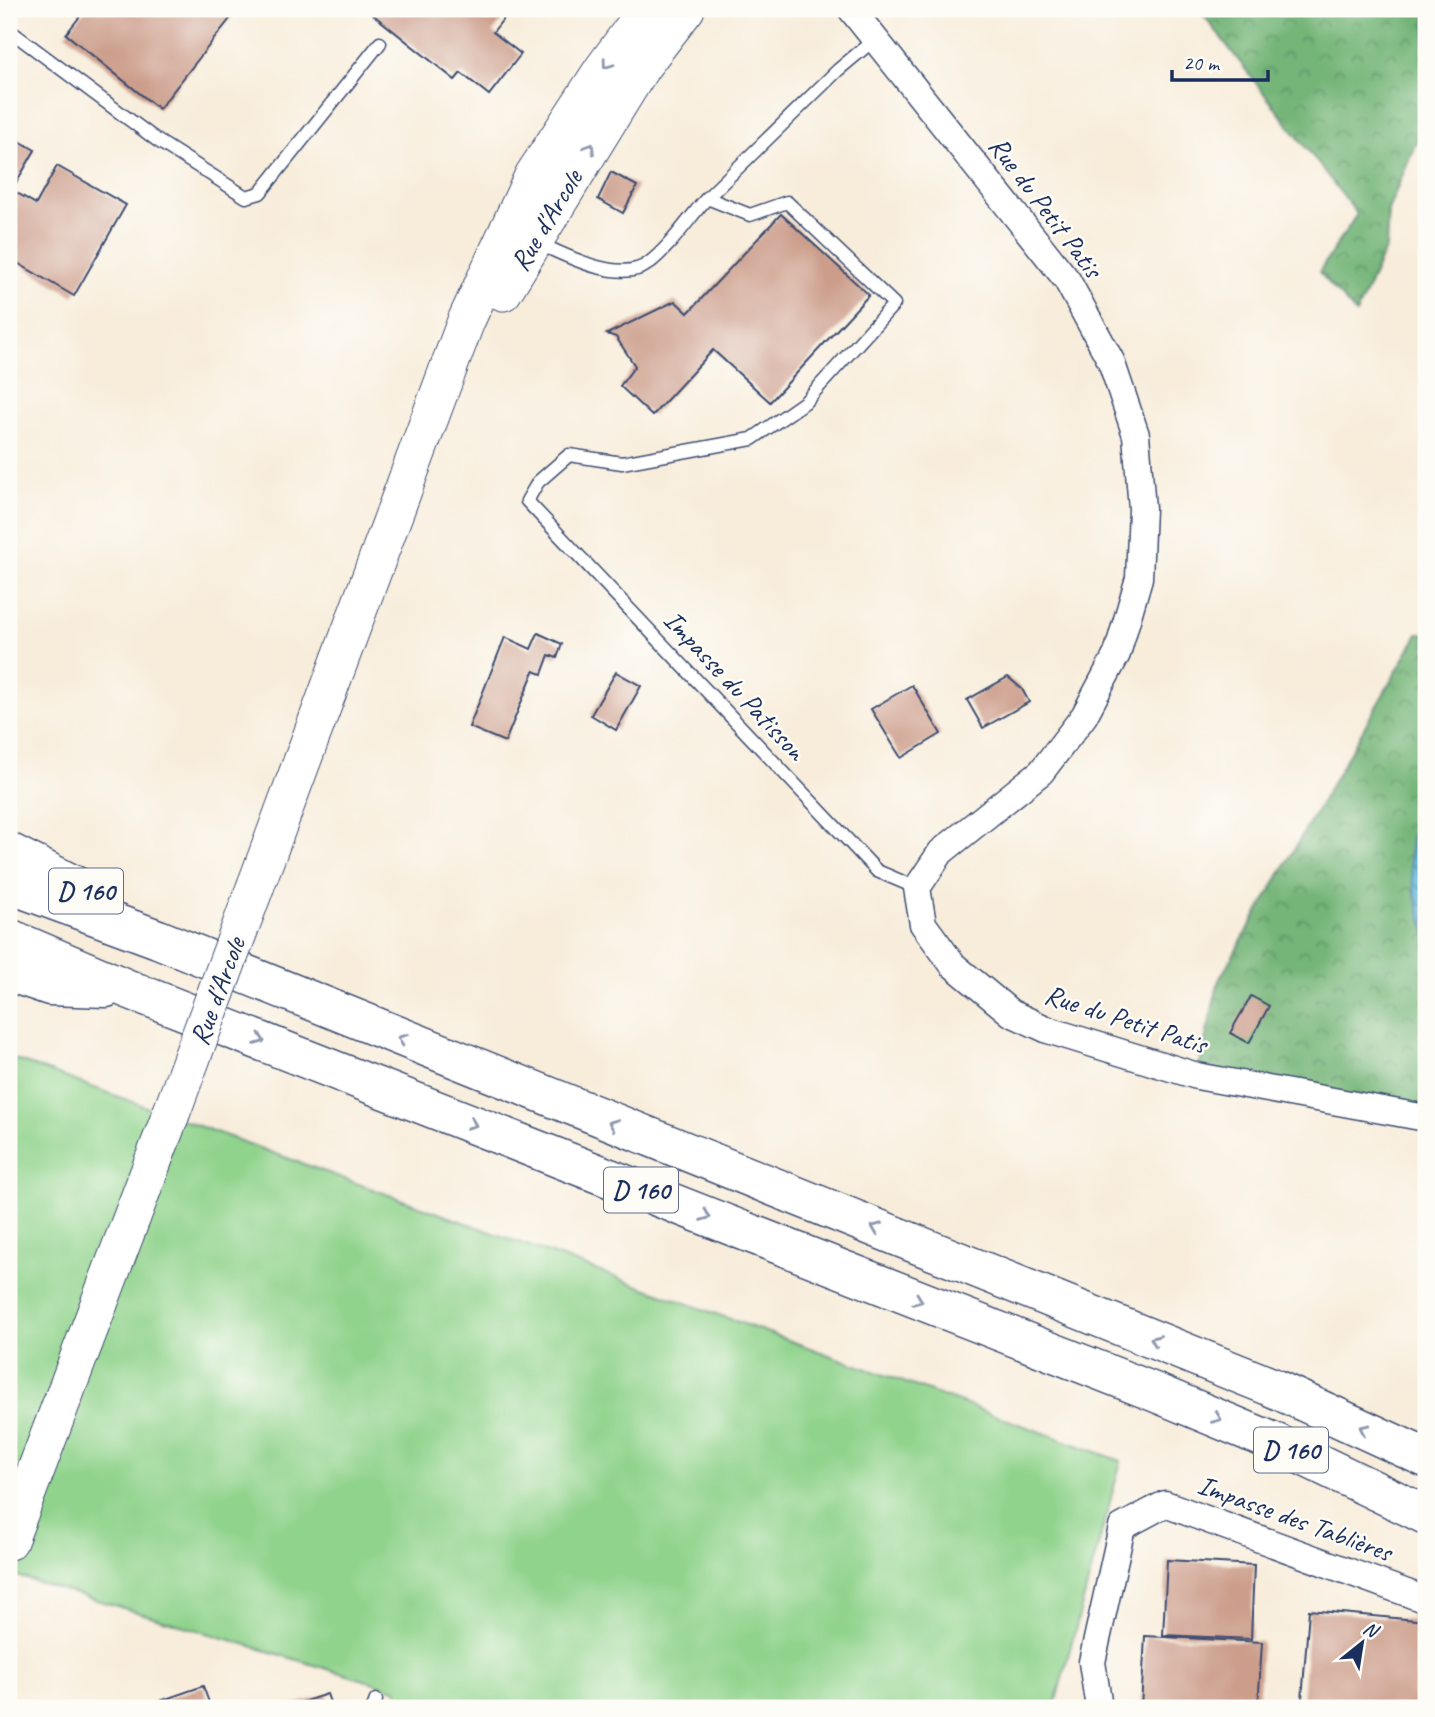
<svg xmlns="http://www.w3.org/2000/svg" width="1435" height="1717" font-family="Caveat,sans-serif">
<defs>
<pattern id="forest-crowns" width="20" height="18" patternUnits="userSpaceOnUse" patternTransform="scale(1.75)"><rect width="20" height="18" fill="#74b578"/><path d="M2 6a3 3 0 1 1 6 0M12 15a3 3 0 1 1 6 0" fill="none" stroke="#5e9466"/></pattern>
<pattern id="water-waves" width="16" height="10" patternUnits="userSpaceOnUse" patternTransform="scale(1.75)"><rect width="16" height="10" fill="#5db5da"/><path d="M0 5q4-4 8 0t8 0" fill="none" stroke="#4c94b4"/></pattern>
</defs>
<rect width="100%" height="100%" fill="#fdfcf7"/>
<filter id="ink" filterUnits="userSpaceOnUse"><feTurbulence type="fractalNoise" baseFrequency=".0143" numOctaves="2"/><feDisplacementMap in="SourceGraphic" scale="14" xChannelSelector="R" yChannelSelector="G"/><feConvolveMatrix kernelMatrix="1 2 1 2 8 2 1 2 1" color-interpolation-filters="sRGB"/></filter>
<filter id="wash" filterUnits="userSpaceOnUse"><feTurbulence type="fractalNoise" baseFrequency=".00686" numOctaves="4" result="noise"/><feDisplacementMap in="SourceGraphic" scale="28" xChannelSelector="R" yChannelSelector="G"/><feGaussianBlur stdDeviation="1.57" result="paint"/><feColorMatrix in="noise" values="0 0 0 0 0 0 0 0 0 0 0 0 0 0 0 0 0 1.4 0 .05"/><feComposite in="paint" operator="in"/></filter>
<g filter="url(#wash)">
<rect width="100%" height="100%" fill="#f8eddb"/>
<!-- grass -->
<path fill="#90d38c" stroke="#568175" stroke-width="2" d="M9,1057L1121,1461L1054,1708H393L398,1690L9,1574Z"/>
<!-- forest -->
<path fill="url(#forest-crowns)" stroke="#48726b" stroke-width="2" d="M1199,9H1426V118L1388,210L1386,247L1356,314L1319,272L1357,214Z
M1418,634H1426V1109L1197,1076L1219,980Z"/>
<!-- water -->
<path fill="url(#water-waves)" stroke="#3c729c" stroke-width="2" d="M1426,800V932C1412,890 1399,840 1426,800Z"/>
<g id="blocks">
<!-- building -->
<path fill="#cc9d8b" d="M86,9H226L233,15L159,109L66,34Z
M366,9H511L493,32L521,54L489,95L461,73L455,80Z
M9,135L35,150L12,190L36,204L57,166L126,205L74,296L9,258L13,243L9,241Z
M611,172L637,186L623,213L598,199Z
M781,214L869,295L770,402L713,350L652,416L620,386L635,366L616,337L607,334L675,301L688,313Z
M538,633L562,644L557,658L549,655L542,674L534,671L505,742L469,727L505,637L531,649Z
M616,672L641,686L616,730L591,715Z
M1008,677L1022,689L1029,702L983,728L967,700Z
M912,685L941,734L901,758L871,709Z
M1251,996L1269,1006L1249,1043L1230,1033Z
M1167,1560L1254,1565L1251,1639L1163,1635Z
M1309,1610L1426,1621V1708L1302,1700Z
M1145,1636L1262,1642L1258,1708H1141Z
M203,1686L211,1708H140Z
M327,1694L332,1708H284Z"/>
</g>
</g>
<g filter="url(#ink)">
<use href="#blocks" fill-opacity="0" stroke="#3c4c71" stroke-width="2"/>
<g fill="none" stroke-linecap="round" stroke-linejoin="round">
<defs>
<path id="lane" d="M9,30L158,141L246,197L260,193L380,43
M707,198L838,70L875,39
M536,242C564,255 621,285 649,263C671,246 689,218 707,198L750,215L787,202L894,304L805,402L752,439L622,463L569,455L538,482L527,501L877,871L917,888
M373,1708L376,1700"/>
<path id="street" d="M851,9L1067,280L1111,361L1136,435L1142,509L1139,578L1117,654L1084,716L1041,772L941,852L917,888L923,924L953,965L1011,1013L1048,1030L1197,1076L1426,1118
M1099,1708L1092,1662L1122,1527L1165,1504L1426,1600"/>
<path id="secondary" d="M503,292L642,66L686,9
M256,885L466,321L533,176L603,69L647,9
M9,1541L171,1114"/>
<path id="highway" d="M9,852L84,890
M9,884L158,939L1269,1386L1426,1458
M9,938L128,989L1154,1392L1274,1442L1426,1515
M9,972L50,986L106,988"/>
</defs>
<!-- lane casing -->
<use href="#lane" stroke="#3c4c71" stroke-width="15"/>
<!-- street casing -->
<use href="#street" stroke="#3c4c71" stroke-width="29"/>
<!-- secondary casing -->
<use href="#secondary" stroke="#3c4c71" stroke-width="39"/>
<!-- highway casing -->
<use href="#highway" stroke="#3c4c71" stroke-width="41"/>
<!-- lane -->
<use href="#lane" stroke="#fff" stroke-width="12"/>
<!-- street -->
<use href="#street" stroke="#fff" stroke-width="26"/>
<!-- secondary -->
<use href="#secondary" stroke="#fff" stroke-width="37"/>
<!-- highway -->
<use href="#highway" stroke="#fff" stroke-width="38"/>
<defs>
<path id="secondary-bridge" d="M171,1114L256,885"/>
</defs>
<!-- secondary-bridge casing -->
<use href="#secondary-bridge" stroke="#3c4c71" stroke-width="39" stroke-linecap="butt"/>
<!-- secondary-bridge -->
<use href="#secondary-bridge" stroke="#fff" stroke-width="37"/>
</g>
<!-- one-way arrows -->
<defs><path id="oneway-chevron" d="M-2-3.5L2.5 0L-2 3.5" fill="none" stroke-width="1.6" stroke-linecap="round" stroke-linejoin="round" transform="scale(1.75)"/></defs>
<g stroke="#8d97ae">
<use href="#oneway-chevron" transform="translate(607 64) rotate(126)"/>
<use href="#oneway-chevron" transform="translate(590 148) rotate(-58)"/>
<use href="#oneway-chevron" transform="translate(402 1039) rotate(-158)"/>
<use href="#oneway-chevron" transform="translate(260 1040) rotate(21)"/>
<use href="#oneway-chevron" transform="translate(472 1124) rotate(21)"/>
<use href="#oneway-chevron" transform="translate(613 1124) rotate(-158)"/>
<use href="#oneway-chevron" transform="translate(706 1216) rotate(21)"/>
<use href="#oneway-chevron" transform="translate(876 1228) rotate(-158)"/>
<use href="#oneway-chevron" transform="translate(918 1300) rotate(21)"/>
<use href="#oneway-chevron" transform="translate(1155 1340) rotate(-158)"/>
<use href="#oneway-chevron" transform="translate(1217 1418) rotate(22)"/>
<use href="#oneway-chevron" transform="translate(1364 1429) rotate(-155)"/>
</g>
</g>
<g text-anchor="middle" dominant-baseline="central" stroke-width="5" stroke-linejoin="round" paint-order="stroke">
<!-- shield labels -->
<g fill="#fdfcf7" stroke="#5f6c8c" stroke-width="2">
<rect x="49" y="868.5" width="74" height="45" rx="5"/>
<rect x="604" y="1167.5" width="74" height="45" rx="5"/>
<rect x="1254" y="1427.5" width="74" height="45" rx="5"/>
</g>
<g font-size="26" font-weight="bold" fill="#1b2f5e">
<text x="86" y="891">D 160</text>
<text x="641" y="1190">D 160</text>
<text x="1291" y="1450">D 160</text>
</g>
<!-- street labels -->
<g font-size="28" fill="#1b2f5e" stroke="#fdfcf7">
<text transform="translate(1046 207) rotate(53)">Rue du Petit Patis</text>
<text transform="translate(546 220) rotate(-59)">Rue d'Arcole</text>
<text transform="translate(735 685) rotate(47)">Impasse du Patisson</text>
<text transform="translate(217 991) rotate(-70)">Rue d'Arcole</text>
<text transform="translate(1126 1019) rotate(18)">Rue du Petit Patis</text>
<text transform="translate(1295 1518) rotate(20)">Impasse des Tablières</text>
</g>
</g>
<!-- margin -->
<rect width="1435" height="1717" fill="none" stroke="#fdfcf7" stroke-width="35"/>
<!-- north arrow -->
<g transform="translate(1362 1643) rotate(30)" stroke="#fdfcf7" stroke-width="5" paint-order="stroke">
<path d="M0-5L12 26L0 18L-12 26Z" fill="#1b2f5e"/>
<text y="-10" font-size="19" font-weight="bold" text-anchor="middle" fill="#1b2f5e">N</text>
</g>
<!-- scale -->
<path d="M1172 70v10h96v-10" fill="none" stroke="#1b2f5e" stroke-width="3.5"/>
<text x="1183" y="70" font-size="21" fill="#1b2f5e" stroke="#fdfcf7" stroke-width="5" paint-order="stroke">20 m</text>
</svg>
